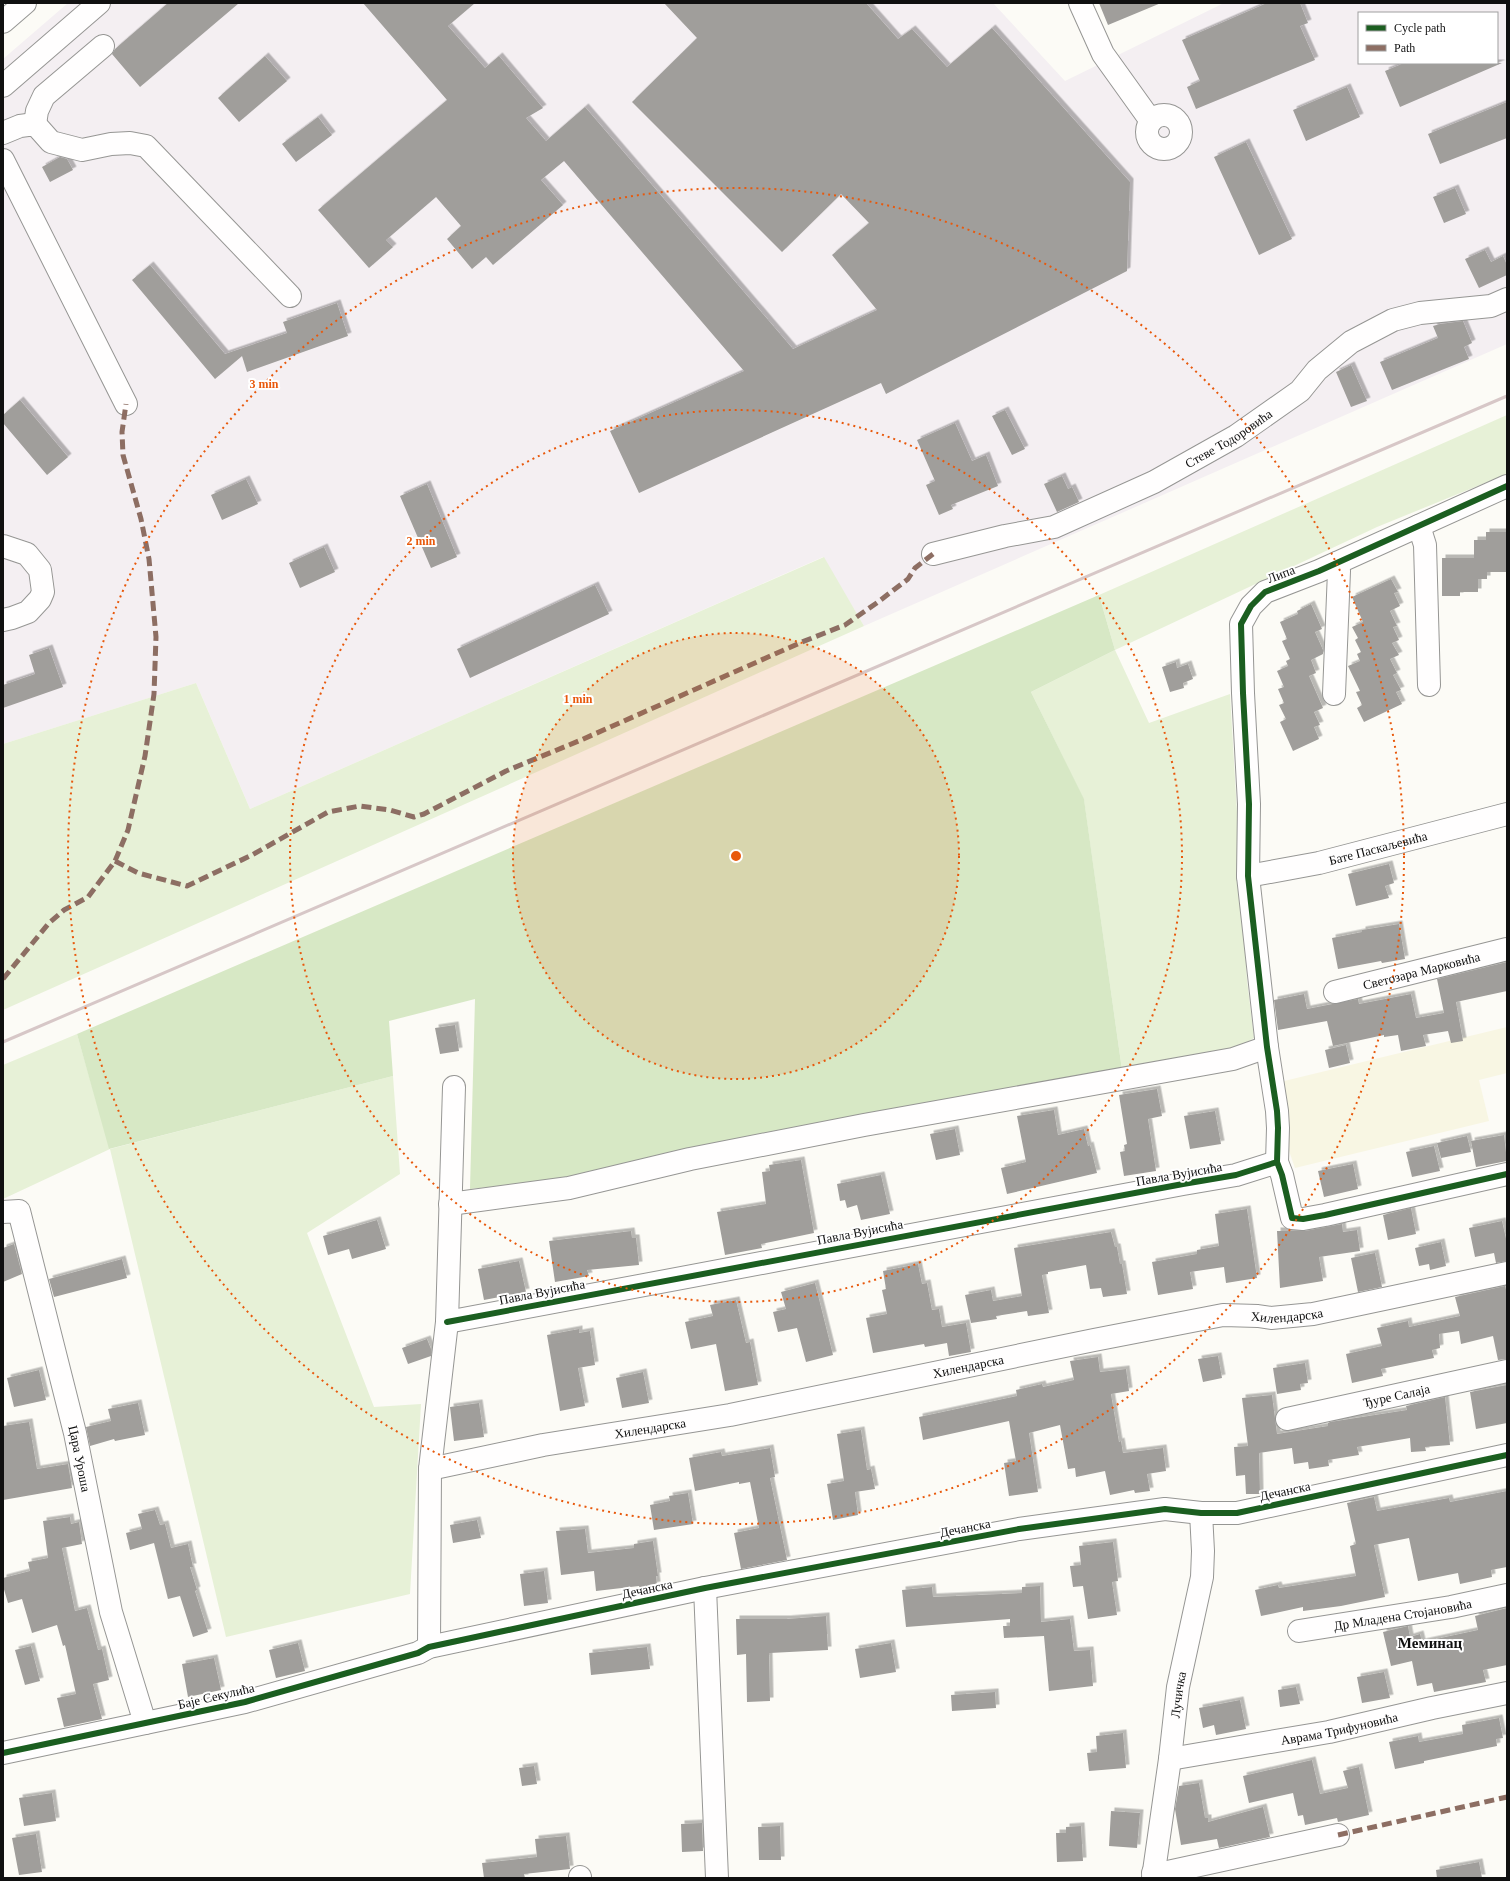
<svg xmlns="http://www.w3.org/2000/svg" width="1510" height="1881" font-family="'Times New Roman',serif">
<defs>
<filter id="shadow"><feDropShadow dx="3.5" dy="-3.5" stdDeviation="0" flood-color="#0004"/></filter>
</defs>
<rect width="100%" height="100%" fill="#fcfbf6"/>
<!-- industrial -->
<path fill="#f4eff2" fill-rule="evenodd" d="M68,3H993L1065,81L1224,3H1507V344L864,626L823,557L250,809L196,683L3,744V59ZM1359,13H1497V63H1359Z"/>
<!-- farmland -->
<path fill="#f8f6e3" d="M1507,1027V1073L1479,1080L1489,1121L1295,1168L1288,1148L1280,1082Z"/>
<!-- green -->
<path fill="#e7f1d7" d="M1507,415V474L1377,527L1115,650L1149,723L1230,694L1247,980L1254,1038L1235,1050L1122,1070L1084,800L1031,692L1115,650L1099,595Z
M824,557L864,626L3,1010V744L196,683L250,809Z
M77,1034L110,1149L393,1076L400,1174L307,1233L374,1407L421,1404L410,1594L226,1637L110,1149L3,1199V1065Z"/>
<!-- forest -->
<path fill="#d7e8c5" d="M1099,595L1115,650L1031,692L1084,799L1122,1070L570,1179L470,1189L475,999L389,1021L393,1076L109,1149L77,1034Z"/>
<!-- building -->
<path fill="#a09e9b" filter="url(#shadow)" d="M168,3H239L140,87L112,54L115,49Z
M363,3H475L448,26L485,68L499,56L543,108L526,118L546,141L585,107L793,349L877,310L832,255L869,223L841,194L782,252L632,102L697,38L664,3H866L898,39L912,29L947,67L992,28L1130,182L1127,271L886,394L881,383L639,493L610,431L744,371L564,161L541,180L563,205L493,265L486,257L472,269L447,239L461,226L436,197L386,240L393,247L369,268L318,210L447,100Z
M1099,3H1161L1108,25Z
M1267,3H1300L1308,23L1300,26L1315,60L1196,109L1187,87L1200,81L1182,40Z
M265,56L287,81L239,122L218,98Z
M1404,63H1502L1400,107L1385,71Z
M1347,87L1360,117L1306,141L1293,110Z
M1507,102V138L1440,164L1428,134Z
M318,117L332,135L296,162L282,144Z
M1246,142L1292,239L1259,255L1214,157Z
M60,157L67,159L73,170L50,182L42,167Z
M1455,188L1466,214L1444,223L1433,197Z
M1485,250L1491,262L1503,256L1507,265V275L1479,288L1465,259Z
M150,265L225,354L287,333L283,322L337,303L348,336L247,372L242,356L215,379L132,280Z
M1463,321L1472,343L1464,347L1469,359L1392,390L1380,362L1438,338L1433,326L1440,324Z
M1351,365L1367,401L1351,407L1336,372Z
M20,400L68,457L47,475L3,423V415Z
M1005,410L1025,449L1012,455L992,416Z
M955,423L972,461L986,455L998,486L951,505L953,509L939,515L926,485L935,481L917,440Z
M1062,476L1068,489L1072,487L1079,502L1057,512L1044,484Z
M246,479L258,504L222,520L211,495Z
M427,484L457,557L431,568L400,496Z
M1486,532H1507V572H1487V579H1478V592H1460V596H1442V558H1474V540H1486Z
M324,547L335,572L300,588L289,563Z
M1391,579L1398,592L1394,593L1400,606L1390,611L1397,626L1393,627L1399,640L1392,643L1399,655L1390,659L1397,673L1393,675L1401,690L1396,692L1402,704L1364,722L1357,708L1362,705L1356,692L1360,691L1348,666L1360,661L1357,654L1361,652L1355,640L1358,638L1352,627L1363,622L1352,597Z
M595,585L609,614L470,678L457,649Z
M1311,604L1322,629L1315,632L1323,650V654L1311,660L1316,673L1309,676L1323,708L1314,712L1320,725L1314,727L1319,739L1293,751L1280,722L1286,719L1279,705L1284,703L1278,689L1284,687L1277,671L1288,666L1286,661L1290,659L1282,641L1287,639L1280,622L1298,614L1297,611Z
M49,648L63,687L3,708V685L35,674L29,655Z
M1176,662L1177,668L1188,664L1193,679L1183,683L1184,688L1170,692L1162,667Z
M1389,864L1394,883L1385,886L1389,898L1356,906L1348,874Z
M1399,924L1405,959L1382,963L1381,961L1338,969L1332,938L1362,932V930Z
M1507,962V991L1456,1002L1463,1041L1451,1043L1448,1031L1423,1035L1426,1046L1401,1051L1398,1035L1384,1037V1035L1333,1046L1327,1021L1278,1030L1274,1000L1304,994L1307,1009L1358,999L1359,1004L1411,994L1416,1018L1444,1013L1437,979Z
M455,1025L459,1051L440,1054L435,1028Z
M1346,1045L1350,1063L1329,1068L1325,1050Z
M1157,1089L1162,1116L1148,1119L1156,1171L1124,1176L1120,1152L1125,1151L1124,1145L1127,1144L1119,1095Z
M1054,1110L1058,1135L1084,1129L1088,1146L1090,1145L1097,1173L1007,1194L1001,1168L1026,1162L1017,1116Z
M1215,1111L1221,1144L1190,1149L1184,1116Z
M955,1129L960,1155L936,1160L930,1134Z
M1504,1135L1507,1161L1476,1167L1471,1141Z
M1467,1136L1471,1152L1441,1158L1437,1143Z
M1434,1146L1440,1171L1412,1177L1406,1152Z
M801,1160L814,1233L761,1244L762,1248L725,1255L717,1212L766,1204L762,1172L770,1171L769,1165Z
M1353,1164L1358,1189L1324,1197L1318,1171Z
M881,1175L890,1214L861,1220L857,1205L847,1208L845,1200L840,1201L837,1184Z
M1411,1208L1416,1234L1388,1240L1383,1215Z
M1247,1209L1257,1278L1226,1283L1224,1267L1190,1272L1193,1289L1158,1295L1152,1262L1197,1254V1250L1219,1246L1215,1214Z
M377,1220L386,1249L352,1259L349,1249L328,1255L323,1236Z
M1502,1221L1507,1243V1261L1496,1263L1494,1253L1475,1257L1469,1228Z
M1342,1224L1343,1232L1357,1230L1360,1251L1319,1257L1323,1281L1280,1288L1277,1231H1305Z
M631,1231L632,1238H636L639,1265L587,1270L589,1276L555,1282L549,1241Z
M1111,1232L1115,1247H1117L1120,1264H1122L1127,1294L1103,1297L1101,1288L1090,1289L1086,1265L1048,1272V1274L1042,1275L1049,1313L1028,1316L1027,1311L996,1316L997,1319L971,1323L965,1295L991,1290L993,1301L1022,1296L1014,1248Z
M1441,1242L1446,1266L1430,1270L1429,1264L1419,1266L1415,1248Z
M14,1244L22,1274L3,1282V1248Z
M1375,1253L1382,1287L1358,1292L1351,1258Z
M122,1259L127,1278L54,1297L49,1279Z
M519,1261L526,1292L484,1300L478,1269Z
M918,1264L922,1284L927,1283L932,1310L939,1309L942,1327L966,1323L971,1352L949,1356L947,1343L925,1347L924,1344L873,1353L866,1318L887,1314L882,1290L886,1289L883,1271Z
M815,1283L833,1355L806,1362L797,1328L778,1332L773,1312L786,1309L781,1292Z
M1505,1286L1507,1293V1359L1498,1360L1493,1336L1461,1344L1459,1331L1439,1334L1440,1348L1432,1350L1434,1358L1381,1369L1383,1376L1352,1383L1346,1354L1382,1346L1377,1328L1408,1321L1409,1327L1460,1316L1455,1297Z
M736,1300L746,1343L750,1342L758,1385L725,1391L716,1344L691,1349L685,1322L713,1316L710,1305Z
M579,1329V1333L590,1331L595,1365L578,1368L585,1406L560,1411L547,1335Z
M427,1339L431,1349V1356L408,1364L402,1348Z
M1218,1356L1222,1378L1203,1382L1198,1359Z
M1098,1357L1100,1372L1126,1369L1129,1391L1111,1394L1119,1442L1121,1441L1123,1453L1163,1448L1166,1471L1147,1474L1150,1491L1135,1493L1134,1490L1110,1495L1105,1471L1076,1477L1075,1468L1068,1469L1060,1425L1029,1433L1038,1492L1009,1496L1004,1463L1016,1461L1009,1421L923,1440L919,1417L1017,1396L1016,1390L1042,1384L1043,1387L1074,1380L1070,1361Z
M1305,1363L1308,1383L1300,1384L1301,1390L1277,1394L1273,1368Z
M39,1370L46,1400L14,1407L7,1378Z
M643,1372L649,1403L622,1408L616,1378Z
M1507,1385V1423L1476,1429L1470,1392Z
M1272,1395L1277,1434L1328,1426V1423L1330,1422L1407,1410L1406,1406L1445,1397L1450,1445L1425,1447L1426,1451L1411,1452L1410,1438L1357,1447L1359,1455L1328,1460L1329,1466L1309,1469L1308,1462L1294,1464L1292,1448L1259,1453L1260,1494H1246L1245,1475L1236,1476L1234,1447L1248,1446L1242,1398Z
M138,1403L145,1435L115,1441L114,1439L90,1446L86,1427L111,1421L108,1409Z
M479,1403L484,1437L454,1441L450,1407Z
M29,1422L37,1469L68,1464L72,1488L3,1500V1426Z
M861,1430L867,1470L871,1469L875,1489L855,1492L858,1515L833,1520L827,1484L844,1481L837,1434Z
M770,1448L775,1477L770,1478L787,1560L741,1569L734,1533L759,1528L750,1482L739,1484V1482L695,1491L689,1458L721,1452L722,1456Z
M1507,1491V1567L1491,1570L1492,1577L1460,1584L1458,1573L1418,1581L1409,1538L1374,1545L1385,1597L1341,1606L1303,1611V1607L1261,1616L1255,1590L1278,1585L1279,1588L1356,1576L1350,1546L1356,1544L1347,1503L1374,1497L1377,1511L1449,1498L1450,1502Z
M688,1493L693,1524L654,1530L650,1505L670,1501L669,1496Z
M155,1510L160,1525L165,1524L171,1548L188,1544L193,1567H190L197,1590L195,1591L208,1632L193,1637L180,1596L168,1599L154,1543L130,1550L126,1533L142,1529L138,1514Z
M70,1517L71,1524L79,1522L82,1544L62,1548L75,1611L87,1608L98,1650L102,1649L109,1680L93,1684L102,1719L64,1727L57,1698L76,1694L65,1645L63,1646L57,1625L32,1633L22,1599L8,1603L3,1586V1578L30,1571L28,1562L48,1558L43,1521Z
M477,1520L481,1538L453,1543L450,1525Z
M585,1529L588,1553L634,1548V1544L653,1541L658,1576H656L657,1585L640,1589L639,1586L596,1591L594,1571L561,1575L556,1531Z
M1113,1542L1118,1581L1112,1582L1117,1615L1088,1619L1083,1586L1073,1587L1070,1566L1081,1565L1079,1546Z
M544,1571L548,1603L524,1606L520,1574Z
M1040,1586L1041,1622L1070,1619L1074,1651L1090,1650L1093,1686L1049,1691L1044,1636L1004,1638L1003,1626H1010V1619L906,1627L902,1590L932,1587L933,1597L1022,1593V1587Z
M1507,1608V1665L1483,1670L1486,1682L1434,1692L1432,1683L1417,1686L1412,1661L1391,1666L1383,1632L1408,1626L1410,1637L1420,1634L1422,1642L1478,1630L1475,1616Z
M826,1616L828,1650L770,1653L769,1654L770,1701L747,1702L746,1654L737,1655L736,1619H787Z
M298,1643L305,1671L276,1678L269,1650Z
M891,1643L896,1672L860,1678L855,1649Z
M31,1646L40,1681L25,1685L15,1650Z
M647,1647L650,1669L591,1675L589,1653Z
M214,1658L221,1690L188,1697L182,1664Z
M1384,1672L1390,1698L1362,1703L1357,1677Z
M1296,1687L1300,1704L1280,1707L1278,1690Z
M995,1692L996,1708L952,1711L951,1695Z
M1240,1700L1246,1729L1216,1735L1214,1725L1203,1728L1199,1708Z
M1499,1718L1503,1738L1496,1739L1497,1746L1424,1761V1763L1395,1769L1389,1742L1418,1736L1419,1742L1463,1734L1462,1725Z
M1123,1733L1126,1768L1089,1771L1087,1753L1097,1752L1096,1736Z
M1312,1760L1320,1794L1348,1788L1343,1771L1359,1767L1369,1815L1338,1822L1337,1818L1305,1825L1303,1815L1298,1816L1293,1793L1249,1803L1243,1776Z
M534,1766L537,1784L522,1786L519,1768Z
M1199,1783L1205,1818H1208V1822L1263,1807L1270,1837L1219,1848L1217,1839L1181,1845L1175,1809L1179,1786Z
M52,1793L56,1821L24,1826L19,1798Z
M1111,1811L1140,1813L1137,1848L1109,1846Z
M702,1823L703,1851L682,1852L681,1824Z
M780,1826L781,1860H759L758,1827Z
M1081,1826L1083,1861L1057,1862L1056,1833H1066V1827Z
M36,1834L42,1872L19,1875L12,1838Z
M566,1836L570,1869L524,1874L525,1878H484L482,1863L537,1857L535,1839Z
M1479,1862L1482,1878H1437L1436,1870Z"/>
<g fill="none" stroke-linecap="round" stroke-linejoin="round">
<defs>
<g id="minor">
<path d="M1080,3L1103,54L1151,121"/>
<path d="M3,22L25,3"/>
<path d="M3,86L99,3"/>
<circle cx="1164" cy="132" r="17"/>
<path d="M35,124L37,111L44,96L103,46"/>
<path d="M3,133L20,126L35,124L51,142L82,150L111,144L130,143L146,146L290,296"/>
<path d="M3,160L126,404"/>
<path d="M1507,486L1319,571L1265,592L1251,606L1241,624L1243,693L1249,804L1248,876L1267,1047L1277,1111L1278,1128L1277,1162L1282,1175L1292,1218L1303,1219L1325,1215L1507,1174"/>
<path d="M1419,526L1425,545L1429,685"/>
<path d="M3,546L27,554L40,570L43,592L40,599L28,612L12,618L3,620"/>
<path id="s1" d="M933,554L1005,536L1054,527L1154,482L1236,436L1300,391L1317,370L1351,342L1393,320L1420,313L1491,306L1507,299"/>
<path d="M1334,694L1339,571L1337,563"/>
<path id="s2" d="M1248,876L1319,863L1507,814"/>
<path id="s3" d="M1335,992L1507,949"/>
<path d="M450,1204L569,1188L690,1159L864,1125L1233,1059L1267,1047"/>
<path id="s4" d="M3,1212L19,1211L75,1433L111,1612L145,1723"/>
<path d="M447,1322L1183,1184L1236,1175L1277,1162"/>
<path id="s5" d="M1287,1419L1507,1371"/>
<path id="s6" d="M430,1469L543,1445L730,1415L1094,1340L1223,1315L1258,1316L1271,1318L1313,1314L1507,1273"/>
<path d="M705,1588L717,1878"/>
<path id="s7" d="M1299,1631L1451,1607L1507,1595"/>
<path d="M429,1647L430,1469L447,1322L454,1087"/>
<path d="M3,1753L245,1702L418,1653L429,1647L705,1588L1019,1529L1165,1509L1201,1513H1237L1507,1455"/>
<path id="s8" d="M1170,1759L1329,1732L1432,1708L1507,1693"/>
<path d="M1153,1873H1163L1338,1835"/>
<path d="M580,1877V1878"/>
<path id="s9" d="M1153,1878L1170,1759L1178,1687L1202,1577L1203,1551L1201,1513"/>
</g>
</defs>
<!-- minor casing -->
<use href="#minor" stroke="#969694" stroke-width="24"/>
<!-- minor -->
<use href="#minor" stroke="#fffefe" stroke-width="22"/>
<!-- rail -->
<path stroke="#d7c7c7" stroke-width="3" d="M3,1042L1507,396"/>
<!-- quiet -->
<path stroke="#8d6e63" stroke-width="5" stroke-dasharray="10 5" stroke-linecap="butt" d="M115,861L138,873L187,886L252,855L328,812L360,806L390,810L414,817L424,814L506,771L581,740L802,642L845,625L878,602L908,579L915,568L933,554
M3,979L49,923L64,910L88,897L115,861L128,830L145,756L154,694L156,637L149,559L141,519L123,455L122,432L126,404
M1338,1835L1507,1797"/>
<defs>
<path id="cycleway" d="M1507,486L1319,571L1265,592L1251,606L1241,624L1243,693L1249,804L1248,876L1267,1047L1277,1111L1278,1128L1277,1162L1282,1175L1292,1218L1303,1219L1325,1215L1507,1174
M447,1322L1183,1184L1236,1175L1277,1162
M3,1753L245,1702L418,1653L429,1647L705,1588L1019,1529L1165,1509L1201,1513H1237L1507,1455"/>
</defs>
<!-- cycleway casing -->
<use href="#cycleway" stroke="#fff" stroke-width="8"/>
<!-- cycleway -->
<use href="#cycleway" stroke="#1b5e20" stroke-width="6"/>
</g>
<!-- distance rings -->
<circle cx="736" cy="856" r="223" fill="#e8590c" fill-opacity=".12"/>
<g fill="none" stroke="#e8590c" stroke-width="2" stroke-dasharray="2 4">
<circle cx="736" cy="856" r="223"/>
<circle cx="736" cy="856" r="446"/>
<circle cx="736" cy="856" r="668"/>
</g>
<g text-anchor="middle" dominant-baseline="central" stroke-width="4" stroke-linejoin="round" paint-order="stroke">
<!-- street labels -->
<g font-size="13" fill="#101010" stroke="#fff">
<text stroke="none"><textPath href="#s1" startOffset="320">Стеве Тодоровића</textPath></text>
<text transform="translate(1281 574) rotate(-21)">Липа</text>
<text stroke="none"><textPath href="#s2" startOffset="133">Бате Паскаљевића</textPath></text>
<text stroke="none"><textPath href="#s3" startOffset="89">Светозара Марковића</textPath></text>
<text transform="translate(1179 1174) rotate(-10)">Павла Вујисића</text>
<text transform="translate(860 1232) rotate(-11)">Павла Вујисића</text>
<text transform="translate(542 1292) rotate(-11)">Павла Вујисића</text>
<text stroke="none"><textPath href="#s6" startOffset="872">Хилендарска</textPath></text>
<text stroke="none"><textPath href="#s6" startOffset="548">Хилендарска</textPath></text>
<text stroke="none"><textPath href="#s5" startOffset="112">Ђуре Салаја</textPath></text>
<text stroke="none"><textPath href="#s6" startOffset="224">Хилендарска</textPath></text>
<text stroke="none"><textPath href="#s4" startOffset="271">Цара Уроша</textPath></text>
<text transform="translate(1285 1491) rotate(-12)">Дечанска</text>
<text transform="translate(965 1528) rotate(-11)">Дечанска</text>
<text transform="translate(647 1589) rotate(-12)">Дечанска</text>
<text stroke="none"><textPath href="#s7" startOffset="105">Др Младена Стојановића</textPath></text>
<text stroke="none"><textPath href="#s9" startOffset="185">Лучичка</textPath></text>
<text transform="translate(216 1696) rotate(-13)">Баје Секулића</text>
<text stroke="none"><textPath href="#s8" startOffset="172">Аврама Трифуновића</textPath></text>
</g>
<!-- quarter labels -->
<g font-size="15" font-weight="bold" fill="#101010" stroke="#fff">
<text x="1430" y="1643">Меминац</text>
</g>
</g>
<circle cx="736" cy="856" r="6" fill="#e8590c" stroke="#fff" stroke-width="2"/>
<g font-size="12" text-anchor="middle" font-weight="bold" fill="#e8590c" stroke="#fff" stroke-width="4" stroke-linejoin="round" paint-order="stroke">
<text x="264" y="388">3 min</text>
<text x="421" y="545">2 min</text>
<text x="578" y="703">1 min</text>
</g>
<!-- border -->
<rect width="1510" height="1881" fill="none" stroke="#101010" stroke-width="8"/>
<!-- legend -->
<rect x="1358" y="12" width="140" height="52" fill="#ffffff" stroke="#9f9f9f"/>
<rect x="1366" y="25" width="20" height="6" fill="#1b5e20" stroke="#9f9f9f"/>
<text x="1394" y="32" font-size="12" fill="#101010">Cycle path</text>
<rect x="1366" y="45" width="20" height="6" fill="#8d6e63" stroke="#9f9f9f"/>
<text x="1394" y="52" font-size="12" fill="#101010">Path</text>
</svg>
